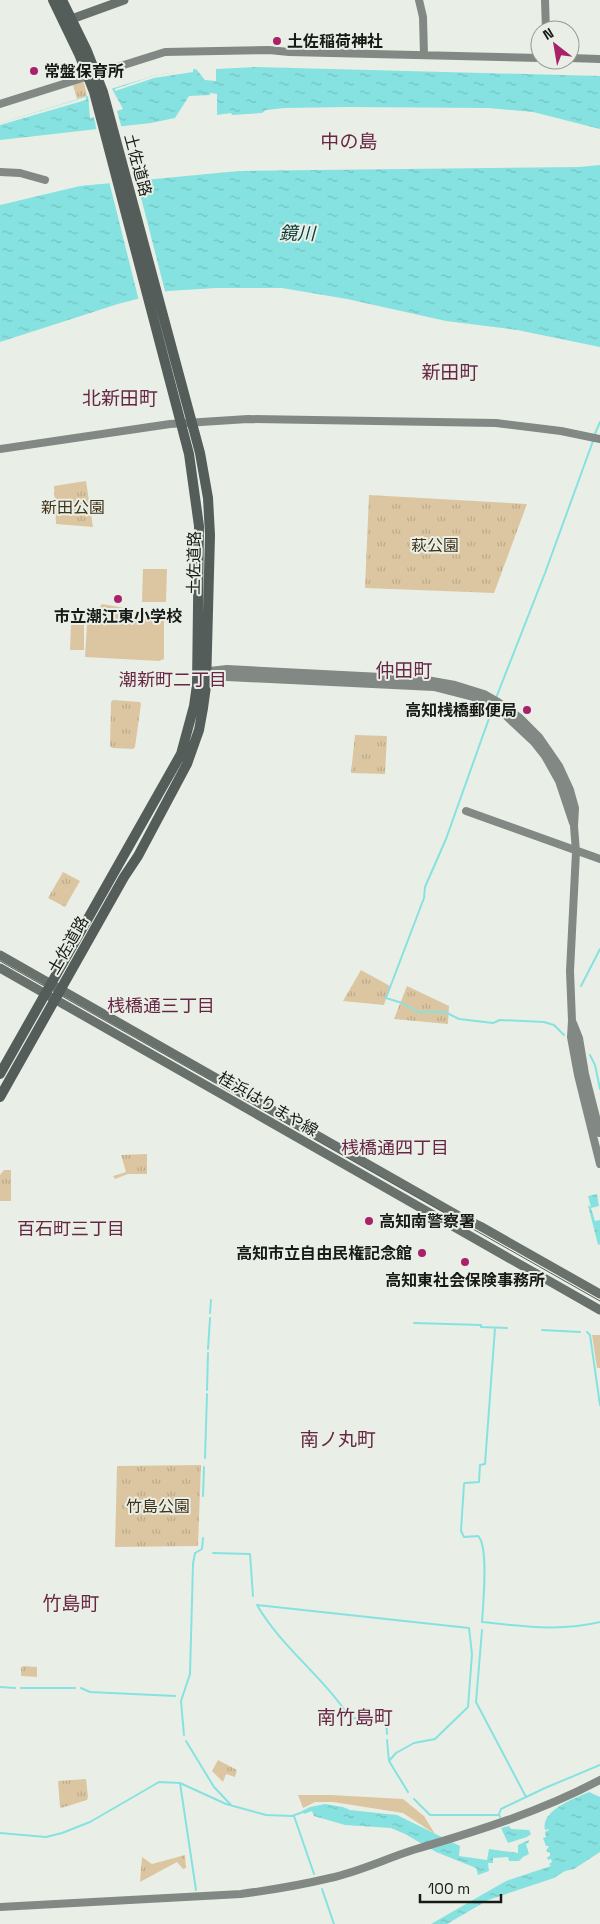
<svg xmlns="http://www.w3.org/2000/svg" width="600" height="1924" font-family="'Space Grotesk','Noto Sans JP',sans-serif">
<defs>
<pattern id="park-tufts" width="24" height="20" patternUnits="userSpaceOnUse" patternTransform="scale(1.25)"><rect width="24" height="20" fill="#dcc6a1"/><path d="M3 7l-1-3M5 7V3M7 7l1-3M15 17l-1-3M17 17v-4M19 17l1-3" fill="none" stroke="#bcaa8a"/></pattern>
<pattern id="water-ripples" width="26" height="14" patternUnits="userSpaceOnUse" patternTransform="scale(1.25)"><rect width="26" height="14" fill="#86e2e0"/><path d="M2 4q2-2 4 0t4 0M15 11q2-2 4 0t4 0" fill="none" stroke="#73c1bf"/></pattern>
</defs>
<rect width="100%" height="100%" fill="#e9efe6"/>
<!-- grass -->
<path fill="#dcc6a1" d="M143,569H167L166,602H142Z
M102,604L164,615V659L159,661L85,657L87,624Z
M71,625H84V650H70Z
M592,1335H600V1368H597Z
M298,1795H331L403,1799L424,1816L435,1834L403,1813L333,1802H315L303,1808Z"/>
<!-- park -->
<path fill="url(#park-tufts)" d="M82,82L84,83L87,96L77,99L73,85Z
M86,481L93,527L56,524L54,486Z
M369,495L527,504L494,593L365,588Z
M113,700L140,702L141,704L135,747L133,749L112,748L110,746L111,702Z
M355,735L387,736L385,774L351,773Z
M63,872L80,881L65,907L48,898Z
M361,970L390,986L384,1005L343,1001Z
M407,986L449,1006L448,1024L394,1019Z
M147,1154V1174H128L115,1179L113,1176L126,1172L121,1155Z
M4,1170H11V1201H0V1175Z
M201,1465L198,1546L115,1547L117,1466Z
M23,1666L37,1667V1677L21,1676V1668Z
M218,1760L237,1770L235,1777L226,1774L223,1782L212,1771Z
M86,1779L88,1797L87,1800L61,1808L60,1807L58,1781Z
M185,1855L186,1868L183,1869L177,1862L140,1882L142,1857L152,1864Z"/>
<!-- water -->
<path fill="url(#water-ripples)" d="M257,67L600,76V129L533,112L489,108L346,107L285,108L266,110L262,113L232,115L231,113L217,115V94L210,93V95L189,96L175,118L151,123L0,140V123L153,76L196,69L205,80L216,81V69Z
M600,165V347L517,330L446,321L347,299L282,288H216L168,291L118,304L0,342V205L80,186L239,171L579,167Z
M597,1194L599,1206L591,1208L595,1221L600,1220V1244L598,1245L588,1205L591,1207L588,1196Z
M589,1792L600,1797V1852L574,1869L565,1871L554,1878L488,1900L447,1924H431L506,1881L551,1866L549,1864L552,1862L551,1859L548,1860L547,1857L550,1856V1853L546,1851L549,1846H546L543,1838L546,1837L545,1832L549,1830V1829L545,1830C540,1810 576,1798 589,1792Z
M325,1804L343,1807L350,1810L397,1815L460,1846L459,1856L487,1860L489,1849L518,1853V1845L529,1840V1842L526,1844L529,1854L523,1857L519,1861H509L508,1857L493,1858V1863H488L489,1871L478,1875L476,1868L436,1852L405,1834L391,1828L345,1825L314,1816L312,1811L304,1814L302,1811L310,1807Z
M509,1826L511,1829L529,1830L531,1834L527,1837L508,1843L501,1828Z"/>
<!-- pier -->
<path fill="#e9efe6" d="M193,69V72L154,78L115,91V89L153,76Z
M111,87L123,109L117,111L122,129L97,132L94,117L90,118L88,94Z
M86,97V100L0,125V123Z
M136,178L166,295L139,301L109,181Z"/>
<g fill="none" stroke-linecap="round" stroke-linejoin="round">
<!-- stream -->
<path stroke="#86e2e0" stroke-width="2" d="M594,436L600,422
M496,698L545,573L593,441
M492,710L446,839L425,887L424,898L386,998L402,1003L418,1012H445L459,1019L493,1023L500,1020L544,1022L554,1025L564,1035
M581,986L600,949
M590,1055L595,1065L600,1089
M210,1313L211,1300
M414,1323L481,1325V1327L507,1328
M495,1328L485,1464L480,1465L479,1482L465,1483L464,1484L461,1531L464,1537L478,1536C489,1545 483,1606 482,1622C522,1626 560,1632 600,1622
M542,1330L580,1332
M587,1332L590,1335L600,1405
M208,1349L210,1318
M207,1390L208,1353
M205,1458L207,1394
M203,1496L204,1467
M213,1553L250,1554L253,1596
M257,1605L469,1628L472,1654L468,1707L435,1739L414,1743L396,1753L389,1761
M257,1605C282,1648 323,1676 350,1718L386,1720L387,1734
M482,1630L476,1702L526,1797
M0,1687L15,1688
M21,1688H75
M81,1688L90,1692L175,1696
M184,1735L181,1701L190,1674L193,1564L195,1553L202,1549L203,1538
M387,1740L389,1761L408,1792
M186,1741L214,1787L231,1805
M180,1783L196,1890
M414,1799L430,1815H499
M294,1816L314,1874
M500,1817L499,1814L501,1809L545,1788L600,1765
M0,1833L46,1837L62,1833L90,1822L159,1782L180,1783L226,1804L266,1815L292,1816L303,1812
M322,1889L334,1924"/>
<!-- secondary -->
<path stroke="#828985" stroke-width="8" d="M419,0L423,17L424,55
M545,0L546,30
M570,58L600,59
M0,104L165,52L269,50L289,52L540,58
M0,172L20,173L45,180
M0,449L170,424L248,419L496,423L561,431L600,439
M201,672L227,669L421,679L455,685L484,694L498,702L520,718L539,737L559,766L570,790L575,808L574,826L576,852L570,971L572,1021L571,1037L578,1075L600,1164
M209,674L227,677L434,687L473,697L503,713L534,742L545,756L559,781L573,823
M466,811L600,859
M573,1023L579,1038L585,1074L600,1133
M0,1907L241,1894C271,1890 301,1885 330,1878C358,1872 385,1859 413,1850C477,1831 540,1812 600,1780"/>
<!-- primary -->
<path stroke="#69716d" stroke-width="9" d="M66,21L124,0
M0,955L457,1215L480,1226L600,1294
M0,968L600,1310"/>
<!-- highway -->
<path stroke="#545d59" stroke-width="10" d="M0,1074L181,754L194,706L197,685L199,526L189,454L94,92L79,54L53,0
M0,1097L124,877L138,856L187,764L199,730L203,708L206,686L210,535L208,498L200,453L103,92L87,51L62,0"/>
<!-- tram -->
<path stroke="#595c57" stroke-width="1" d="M0,961L600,1301"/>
</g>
<!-- markers -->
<g fill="#a82169" stroke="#e9efe6" stroke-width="2">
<circle cx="277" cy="41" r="5"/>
<circle cx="34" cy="71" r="5"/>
<circle cx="118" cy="599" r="5"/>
<circle cx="527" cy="710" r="5"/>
<circle cx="369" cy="1221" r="5"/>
<circle cx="422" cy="1253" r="5"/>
<circle cx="465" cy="1262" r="5"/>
</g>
<g text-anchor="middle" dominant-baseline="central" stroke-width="4" stroke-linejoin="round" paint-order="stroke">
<!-- poi labels -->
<g font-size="16" font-weight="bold" fill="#181a17" stroke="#e9efe6" text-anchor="start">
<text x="287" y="41">土佐稲荷神社</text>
<text x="44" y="71">常盤保育所</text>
<text x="118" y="616" text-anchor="middle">市立潮江東小学校</text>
<text x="517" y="710" text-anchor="end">高知桟橋郵便局</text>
<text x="379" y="1221">高知南警察署</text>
<text x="412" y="1253" text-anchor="end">高知市立自由民権記念館</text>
<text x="465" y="1280" text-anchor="middle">高知東社会保険事務所</text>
</g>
<!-- street labels -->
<g font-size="16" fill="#181a17" stroke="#e9efe6">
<text transform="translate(138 165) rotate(75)">土佐道路</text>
<text transform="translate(194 563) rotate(-89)">土佐道路</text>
<text transform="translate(68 945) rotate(-60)">土佐道路</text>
<text transform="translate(268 1104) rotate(30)">桂浜はりまや線</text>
</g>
<!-- park labels -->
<g font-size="16" fill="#413116" stroke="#e9efe6">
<text x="73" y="507">新田公園</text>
<text x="435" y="545">萩公園</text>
<text x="158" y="1506">竹島公園</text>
</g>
<!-- water labels -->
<g font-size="18" font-style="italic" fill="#0a3837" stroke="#e9efe6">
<text transform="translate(297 233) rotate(1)">鏡川</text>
</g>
<!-- neighbourhood labels -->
<g font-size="18" fill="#672645" stroke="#e9efe6">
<text x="173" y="679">潮新町二丁目</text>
<text x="161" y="1005">桟橋通三丁目</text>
<text x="395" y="1147">桟橋通四丁目</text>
<text x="71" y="1228">百石町三丁目</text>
</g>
<!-- quarter labels -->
<g font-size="19" fill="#672645" stroke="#e9efe6">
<text x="349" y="141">中の島</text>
<text x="450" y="372">新田町</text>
<text x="120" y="398">北新田町</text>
<text x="404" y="670">仲田町</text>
<text x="338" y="1439">南ノ丸町</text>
<text x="71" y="1603">竹島町</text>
<text x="355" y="1717">南竹島町</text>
</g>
</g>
<!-- north arrow -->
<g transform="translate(555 45) rotate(329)"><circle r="24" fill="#e9efe6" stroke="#959a93"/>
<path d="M0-4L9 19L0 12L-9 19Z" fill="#a82169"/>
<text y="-8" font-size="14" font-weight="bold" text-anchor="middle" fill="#181a17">N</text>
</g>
<!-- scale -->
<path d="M420 1894v8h81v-8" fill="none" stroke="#181a17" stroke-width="2.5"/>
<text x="428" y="1894" font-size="15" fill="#181a17" stroke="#e9efe6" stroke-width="4" paint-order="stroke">100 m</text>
</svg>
